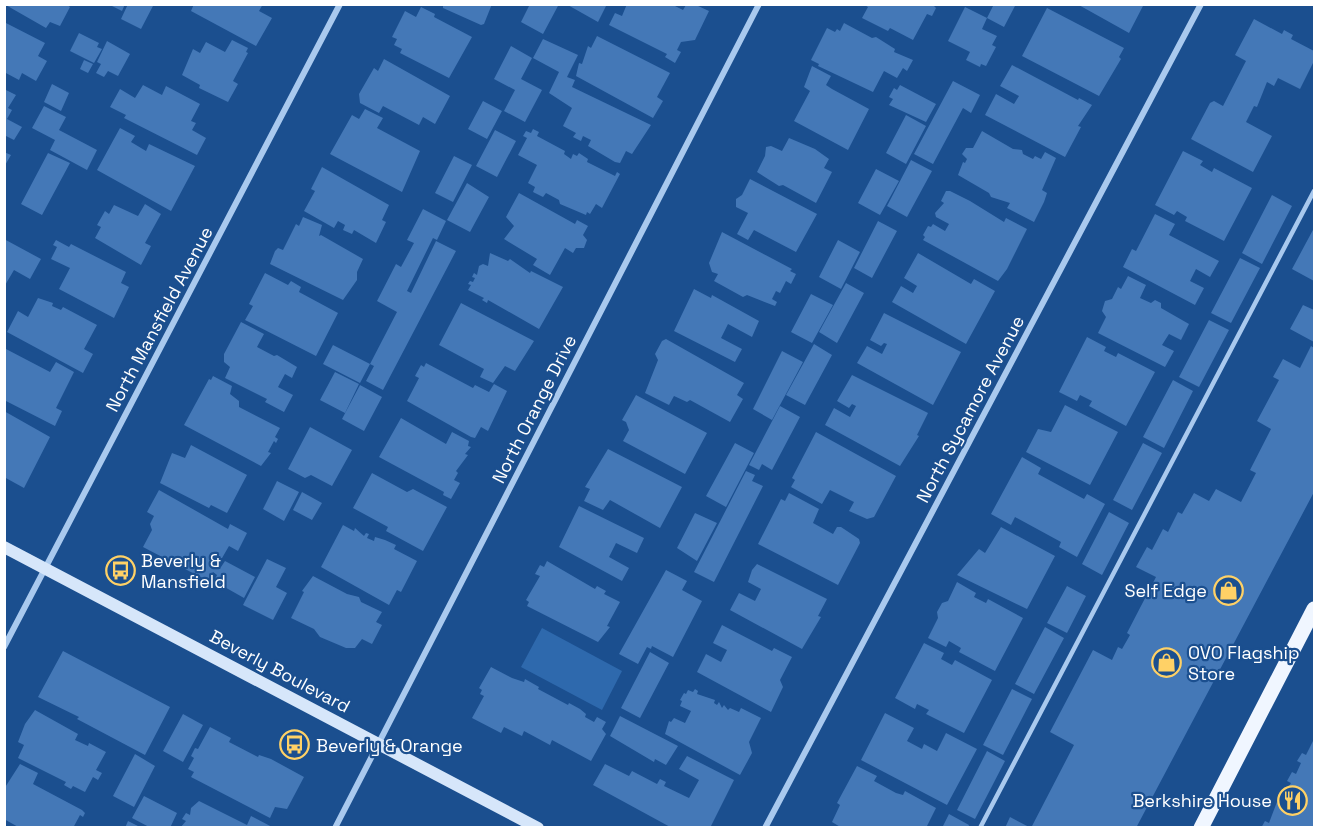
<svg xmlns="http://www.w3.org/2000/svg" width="1319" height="832" font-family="'Space Grotesk',sans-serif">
<rect width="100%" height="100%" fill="#1b4f8f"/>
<!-- green -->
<path fill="#2e69ad" d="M542,628L622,671L602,710L521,667Z"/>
<!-- building -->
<path fill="#4478b7" d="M4,4H66L70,7L60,26L50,22L46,28Z
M108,4H125L122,11Z
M128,4H154L141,29L121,19Z
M194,4H263L259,11L272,18L256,46L191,11Z
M443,4H492L484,24L481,25L443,8Z
M530,4H559L543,34L521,22Z
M566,4H607L598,22Z
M627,4H671L683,10L686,5H696L709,11L695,40L681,42L677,50L681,52L675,63L665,57L667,54L609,25L615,13L622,16Z
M863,4H932L936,8L932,16L927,14L913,40L890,28L888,31L862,18L868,7Z
M994,4H1016L1004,27L987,18Z
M1077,4H1144L1129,33Z
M421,7L435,14L434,17L472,37L449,78L400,53L402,49L394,45L397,39L392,37L405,11L416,17Z
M965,7L987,18L982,29L997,36L992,45L996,47L986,66L981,64L980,67L966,60L970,52L948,41Z
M1047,8L1124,48L1119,57L1121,59L1099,96L1022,56Z
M1254,19L1282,34L1284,30L1293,35L1291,39L1314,51V61L1300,89L1278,78L1274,86L1267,82L1257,107L1254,106L1246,122L1272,136L1253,172L1191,139L1210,103L1214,101L1223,106L1246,61L1235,55Z
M4,22L45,43L38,56L47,61L36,81L22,73L19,80L4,72Z
M844,23L872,38L876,37L895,49L894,52L913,60L907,71L903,68L897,78L884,71L873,92L818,66L819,64L811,60L827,28L835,32L837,29L840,31Z
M79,33L99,43L97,47L102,49L94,63L70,51Z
M597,36L670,73L657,97L663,101L653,118L576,76L579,63L582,64L588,46L591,48Z
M543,39L578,55L567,77L575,80L572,87L651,125L632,154L626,151L620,163L615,162L588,146L591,140L583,136L581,141L573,137L576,133L563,126L572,108L549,93L559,72L533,58Z
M232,40L248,48L246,52L248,53L233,81L238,84L228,102L199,88L200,85L182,75L193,49L200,53L206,42L225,52Z
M107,41L130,54L118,76L108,71L104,77L96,73L101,64L97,62Z
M511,46L532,58L521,79L542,90L525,122L504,111L515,90L494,79Z
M384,59L450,96L435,124L423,117L419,125L383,106L379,113L360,103L359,94L374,68L378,71Z
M84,60L93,64L88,73L80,69Z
M1012,65L1078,100L1079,98L1092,105L1078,126L1081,127L1065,157L985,115L996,94L1014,104L1019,96L1000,86Z
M812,66L831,76L826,85L832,89L869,109L848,150L794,121L810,91L804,87Z
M953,81L980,95L971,113L963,108L933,164L914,154Z
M52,84L69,93L61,111L44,102Z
M143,85L162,95L166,86L200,104L191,121L196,123L192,130L206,138L197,155L124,118L126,115L110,107L120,89L135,98Z
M900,85L936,104L926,122L889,105L893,99L889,97L894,88L897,90Z
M4,89L16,95L8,108L12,110L7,119L22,127L14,140L4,135Z
M483,101L502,111L487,139L468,129Z
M44,106L66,117L59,130L97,150L87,170L50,150L55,140L32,128Z
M365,109L383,118L377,128L420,151L402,192L330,154L352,115L359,119Z
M906,115L926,126L906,164L886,153Z
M120,128L135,136L131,142L146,151L149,144L195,166L171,211L97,170Z
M533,129L539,132L537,136L565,151L564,154L571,159L573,154L577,156L579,153L588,159L587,162L615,176L617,172L620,174L602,208L596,204L590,214L587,212L586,215L560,204L559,200L546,193L543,197L533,192L535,187L528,183L537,165L518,155L527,138L523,136L526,131L531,133Z
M495,130L516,141L497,177L476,166Z
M982,131L1013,149L1022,150L1023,154L1033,159L1035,156L1041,159L1045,152L1056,158L1042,190L1047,193L1044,202L1034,222L1007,208L1010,203L991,197L989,193L958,175L963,162L965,163L967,159L962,154L966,148H973Z
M789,138L815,149L829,159L824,168L832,172L816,203L783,185L779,186L757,172L765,156L766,147L771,146L782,151Z
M1183,151L1203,161L1200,165L1212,172L1214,168L1252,188L1224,241L1185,221L1187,217L1177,211L1174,215L1155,205Z
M4,152L11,155L4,167Z
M48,153L70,163L42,215L21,204Z
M454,156L472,165L453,202L435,193Z
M911,160L932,171L907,217L887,206Z
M322,167L389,205L382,220L386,222L376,243L354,230L352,234L343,230L345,225L338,221L334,228L304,211L315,191L311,189Z
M876,169L899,181L880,215L858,203Z
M750,179L817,214L796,252L754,230L748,240L737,234L748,213L736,207V199L742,195Z
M467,183L489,197L470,232L447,220Z
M946,191H950L970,201L1004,222L1006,218L1027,229L1007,269L998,281L923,240L925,237L923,235L928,226L931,227L933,224L945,231L949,224L936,217L935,213L944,203L941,201Z
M519,193L575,224L577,220L588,226L583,235L587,240L584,248H576L573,253L565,248L550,275L533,265L537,259L504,239L514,226L506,217Z
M1272,195L1292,206L1262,264L1242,253Z
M145,204L161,214L145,243L151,246L141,265L95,238L101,227L97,225L105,211L109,214L114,205L138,216Z
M423,209L446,221L437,240L433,238L407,291L411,293L436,241L456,251L383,390L366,381L374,366L370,364L397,312L377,301L396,264L401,267L414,243L407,240Z
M1155,214L1175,224L1169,235L1219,261L1210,277L1196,269L1190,281L1204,288L1195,305L1123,267L1132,249L1136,251Z
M303,217L322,225L319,236L321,235L363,259L357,272V280L343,300L270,264L275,251L278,248L283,250L296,224L299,226Z
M878,221L897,231L872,278L854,268Z
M1314,228V281L1292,269Z
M722,232L792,269L790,271L796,274L791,284L786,281L780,293L776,291L772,299L777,302L775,306L747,295L743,297L714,281L718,274L712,272L709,263Z
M4,239L41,259L30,279L14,270L4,287Z
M56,240L69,247L71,244L126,272L121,283L129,287L114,318L59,289L70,268L51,259L57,247L53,245Z
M838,240L860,252L841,289L819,277Z
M490,253L508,261L510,259L530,273L531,271L563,287L539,329L488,300L487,303L482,300L484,298L468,290L471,285L468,284L470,281L473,282L475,278L472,277L474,273L477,275L479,266L483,264L488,266Z
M918,253L971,284L974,279L995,291L966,344L892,302L901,286L913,293L917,286L904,278Z
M1240,258L1260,268L1231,323L1211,313Z
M265,273L288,285L291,281L301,287L299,292L338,313L316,356L245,320L253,306L249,304Z
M1128,276L1146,285L1140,298L1151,303L1155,300L1161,303V308L1189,324L1181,340L1169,334L1162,345L1174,351L1165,367L1098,333L1106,317L1102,311L1105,301L1112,299L1118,287L1121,289Z
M846,283L864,293L837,343L819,332Z
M694,289L711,298L712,295L759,321L752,337L728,324L721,338L742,349L735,362L674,331Z
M811,294L833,305L812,343L791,332Z
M38,298L53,303L52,306L61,310L63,307L97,325L84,349L93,354L83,373L7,332L18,311L28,317Z
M461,303L534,341L515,371L505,366L493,383L480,377L484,369L439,345Z
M1303,305L1314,310V342L1290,329Z
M884,313L961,352L933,405L857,363L867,346L882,354L887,344L884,343L881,346L870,340Z
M1209,320L1229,330L1199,387L1179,377Z
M241,322L264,334L257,347L274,356L277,355L297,367L292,378L285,374L278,387L293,395L284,412L265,402L267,399L225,378L230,367L224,362V354Z
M1087,337L1106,347L1104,351L1116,357L1118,353L1155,372L1126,426L1089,406L1092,401L1080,395L1077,401L1059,392Z
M666,339L744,383L737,395L743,399L730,422L690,400L687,402L674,396L669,405L645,393L658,360L655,354L662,341Z
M814,344L832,355L805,405L786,395Z
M333,345L370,364L360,383L323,364Z
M1311,346L1314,348V492L1136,828H1031L1074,745L1050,732L1093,650L1112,660L1118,647L1122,649L1130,635L1127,633L1156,577L1136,567L1147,547L1152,550L1163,529L1168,532L1178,512L1182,514L1194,493L1209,501L1216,489L1241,502L1256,473L1250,470L1271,429L1257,421L1279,380L1273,377L1283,359L1300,368Z
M6,349L50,372L56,362L74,372L56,408L62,411L55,426L4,400Z
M782,351L803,362L772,420L753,409Z
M426,363L473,388L475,385L489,392L494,384L507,391L488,431L481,427L475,438L471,437L407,401L419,378L415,376L421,365L424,367Z
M335,372L359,384L345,413L320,400Z
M852,375L928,413L917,435L919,436L900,466L825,425L834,408L850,417L856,406L852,404L849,408L837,401Z
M213,376L232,386L230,394L239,401V407L280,428L275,437L278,439L276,443L274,441L268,452L271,453L261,466L184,425L209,379L211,380Z
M1173,380L1193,391L1164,448L1143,437Z
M360,385L382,397L364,431L342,419Z
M636,395L707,433L685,474L623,441L629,430L626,422L622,420Z
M1065,405L1118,432L1090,485L1026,452L1038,429L1051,432Z
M780,406L800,417L772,470L762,464L759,470L749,465Z
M4,411L50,437L24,488L4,477Z
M401,418L446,444L452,432L469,441L468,446L471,447L465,454L468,455L456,471L458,473L454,480L460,483L451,499L443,495L444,492L379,457Z
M310,427L352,450L332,486L311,475L305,478L288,469Z
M816,432L896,476L874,517L867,519L849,511L854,502L830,490L822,504L791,487L795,480L792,478Z
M735,443L754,453L726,507L706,496Z
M1143,443L1162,453L1132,510L1113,500Z
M191,445L247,475L227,513L211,505L209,508L160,483L172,453L185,458Z
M608,449L682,487L660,528L610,500L603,510L584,501L590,489L585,487Z
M1022,457L1041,468L1038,474L1084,499L1087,494L1105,504L1077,557L1059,547L1061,542L1015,517L1011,525L991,514Z
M746,471L755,475L752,481L763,486L714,582L694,572Z
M372,473L407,492L413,489L447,507L423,551L386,531L388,527L353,508Z
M277,481L299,492L284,521L263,509Z
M159,490L228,529L230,524L247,533L238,551L229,546L218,565L221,567L225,561L255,577L244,598L214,581L217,575L213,572L208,581L143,547L152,530L150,524L154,516L147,512Z
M302,492L322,503L312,520L293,510Z
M789,493L819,509L813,523L833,534L837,527H841L859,539L860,543L838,585L758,544L781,499L785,501Z
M579,506L644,538L637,553L616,543L609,557L629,568L622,581L559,547Z
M1109,512L1129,523L1102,575L1082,564Z
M695,513L717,523L697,561L677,548Z
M343,525L354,531L355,528L364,536L366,533L369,534L367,538L374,541L375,537L385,540L396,545L394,549L417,561L401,592L397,590L389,605L321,567Z
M1001,527L1055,556L1027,609L957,575L979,549L985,553Z
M267,559L286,568L276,587L287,593L273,620L243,605Z
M547,561L595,589L597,586L606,591L604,594L620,602L607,626L610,627L598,642L527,606L529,602L526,600L540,576L535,574L540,565L544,567Z
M757,564L827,599L818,616L821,617L802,649L730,610L739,593L755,601L761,589L748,582L752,570Z
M666,570L687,581L682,590L702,601L673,657L652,646L651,649L647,647L638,664L619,654Z
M313,576L347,594L359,597L361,602L382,612L376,622L382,625L372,644L362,639L355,648H346L320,637L314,629L291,618L304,592L302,591Z
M957,582L976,593L974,597L986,603L988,599L1023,618L995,671L959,652L961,648L949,641L946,647L928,638L938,618L937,612L942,603L948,601Z
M1067,586L1086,596L1067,633L1047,623Z
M722,625L772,651L774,648L792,657L780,680L783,687L771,712L697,672L706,654L721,662L727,650L713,643Z
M1045,627L1064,638L1034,694L1015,684Z
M924,643L944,653L941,659L952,665L955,660L992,680L964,733L926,714L929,710L917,704L915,709L895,698Z
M63,651L170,707L145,755L77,719L79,717L38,697Z
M650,652L669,663L640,718L621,708Z
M491,667L512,678L524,682L525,679L539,687L538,689L568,705L569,703L580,709L586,714L585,717L594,722L597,717L606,722L602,729L606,734L591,761L552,740L550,745L524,731L522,736L504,727L501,733L472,718L484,696L480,694L482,690L479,688Z
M695,689L698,691L697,694L715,700L714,703L717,705L719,702L722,708L724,705L728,710L730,708L739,712L741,708L761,718L749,742L752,753L740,775L665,734L669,721L671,722L674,718L685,723L691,711L680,706L682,701L680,700L684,693L686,694L688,690L693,692Z
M1012,689L1032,699L1003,755L983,745Z
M35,710L78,734L75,740L88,746L89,743L106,752L96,770L102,773L98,780L93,777L85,792L73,786L71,789L64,785L66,782L18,758L24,745L18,742L25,724Z
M885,713L914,728L907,741L922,749L924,744L937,751L946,733L977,749L947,805L861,760Z
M183,714L203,725L183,762L163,751Z
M620,716L678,746L666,765L655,759L654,762L610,736Z
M210,727L231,738L229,742L258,757L259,755L271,759L304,777L287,809L275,807L270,818L191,777L194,772L188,769L194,758L191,756L195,748L198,749Z
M1314,739V828H1261L1265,821L1269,823L1280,794L1285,787L1288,788L1291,783L1287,781L1292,772L1296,774L1301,763L1297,761L1302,753L1306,755Z
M987,751L1005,761L975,819L957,810Z
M135,754L155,766L134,807L113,796Z
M687,756L734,780L710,828H672L593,785L605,764L629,776L632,771L657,784L660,779L666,782L664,786L689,798L699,780L679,769Z
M20,764L38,773L33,784L82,810L85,813L83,817L80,815L73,828H20L4,819V789Z
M857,766L877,776L874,781L896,793L903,795L905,791L936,808L926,828H842L832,822L840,805L837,803Z
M144,796L177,813L170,828H151L132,818Z
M199,801L247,825L251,816L274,828H180L186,821L182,819L186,813L190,815L191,808Z
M949,814L969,825L968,828H942Z
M1010,817L1031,828H1005Z
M128,821L142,828H125Z"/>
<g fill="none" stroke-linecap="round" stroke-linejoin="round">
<!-- lane -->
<path stroke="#a9c9ee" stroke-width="4.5" d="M980,828L1314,191"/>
<!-- street -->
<path stroke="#a9c9ee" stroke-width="6" d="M4,647L340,4
M335,828L759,4
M765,828L1201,4"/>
<!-- secondary -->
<path stroke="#d6e6fa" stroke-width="12" d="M4,547L538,828"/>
<!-- primary -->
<path stroke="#f0f6ff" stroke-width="15" d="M1201,828L1314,609"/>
</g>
<!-- icons -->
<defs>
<symbol id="bus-ring" viewBox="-11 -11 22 22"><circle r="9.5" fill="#1b4f8f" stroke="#ffd166" stroke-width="1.5"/><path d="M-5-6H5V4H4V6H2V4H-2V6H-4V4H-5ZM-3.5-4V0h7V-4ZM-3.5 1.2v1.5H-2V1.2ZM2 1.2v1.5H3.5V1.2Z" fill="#ffd166"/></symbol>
<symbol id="shop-ring" viewBox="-11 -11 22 22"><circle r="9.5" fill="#1b4f8f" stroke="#ffd166" stroke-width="1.5"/><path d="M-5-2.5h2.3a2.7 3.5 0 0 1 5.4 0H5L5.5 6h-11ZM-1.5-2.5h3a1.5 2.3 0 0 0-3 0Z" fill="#ffd166"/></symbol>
<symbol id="restaurant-ring" viewBox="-11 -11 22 22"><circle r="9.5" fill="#1b4f8f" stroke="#ffd166" stroke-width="1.5"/><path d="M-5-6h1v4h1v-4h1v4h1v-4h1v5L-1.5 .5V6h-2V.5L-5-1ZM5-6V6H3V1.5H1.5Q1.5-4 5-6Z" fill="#ffd166"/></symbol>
</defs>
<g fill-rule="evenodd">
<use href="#bus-ring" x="104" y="554" width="33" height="33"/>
<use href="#shop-ring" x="1212" y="574" width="33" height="33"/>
<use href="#shop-ring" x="1150" y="646" width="33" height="33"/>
<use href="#bus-ring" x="278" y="728" width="33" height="33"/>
<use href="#restaurant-ring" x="1276" y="784" width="33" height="33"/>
</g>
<g text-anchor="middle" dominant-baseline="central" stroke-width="4.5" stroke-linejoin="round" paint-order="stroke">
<!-- street labels -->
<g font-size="18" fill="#fff" stroke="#1b4f8f">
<text transform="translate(159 319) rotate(-62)">North Mansfield Avenue</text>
<text transform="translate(534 409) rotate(-63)">North Orange Drive</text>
<text transform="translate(970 409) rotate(-62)">North Sycamore Avenue</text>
<text transform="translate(280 671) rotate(28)">Beverly Boulevard</text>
</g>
<!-- poi labels -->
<g font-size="18" fill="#fff" stroke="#1b4f8f" text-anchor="start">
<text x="141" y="560">Beverly &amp;<tspan x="141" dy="21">Mansfield</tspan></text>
<text x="1207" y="590" text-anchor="end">Self Edge</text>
<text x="1188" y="652">OVO Flagship<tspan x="1188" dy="21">Store</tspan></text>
<text x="316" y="745">Beverly &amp; Orange</text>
<text x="1272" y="800" text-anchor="end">Berkshire House</text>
</g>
</g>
<!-- border -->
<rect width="1319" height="832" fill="none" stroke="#ffffff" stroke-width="12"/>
</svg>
